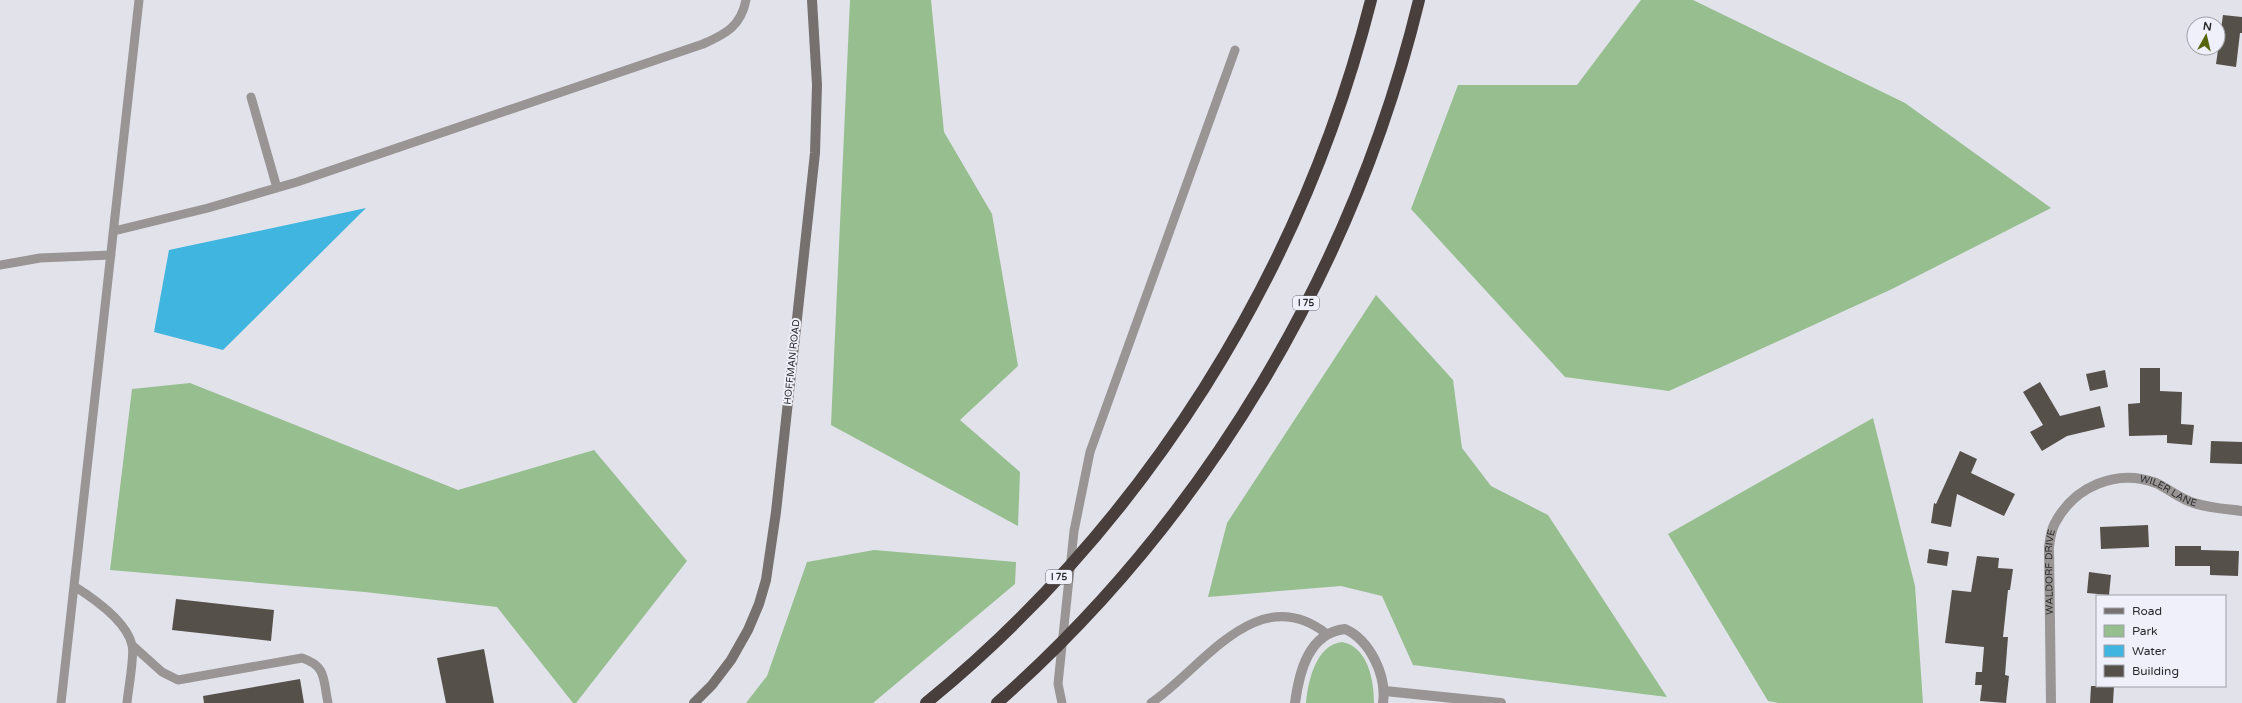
<svg xmlns="http://www.w3.org/2000/svg" width="2242" height="703" font-family="'Varela Round',sans-serif">
<rect width="100%" height="100%" fill="#e2e2eb"/>
<!-- green -->
<path fill="#96be8e" d="M850,0H931L944,132L992,214L1018,366L960,420L1020,472L1018,526L831,425Z
M1641,0H1693L1905,103L2051,208L1892,289L1669,391L1565,377L1411,209L1458,85H1577Z
M1376,295L1453,380L1462,448L1491,486L1548,515L1667,697L1413,665L1382,596L1341,586L1208,597L1227,523Z
M190,383L458,490L594,450L687,561L576,703H573L497,607L365,592L110,570L132,389Z
M1873,418L1915,586L1923,703H1779L1768,701L1668,534Z
M874,550L1016,562L1015,584L873,703H746L767,676L807,562Z
M1342,642C1368,647 1374,680 1374,703H1306C1308,681 1316,645 1342,642Z"/>
<!-- water -->
<path fill="#40b5df" d="M366,208L223,350L154,332L169,250Z"/>
<!-- building -->
<path fill="#56504a" d="M2223,15L2242,17V33H2240L2236,67L2216,64Z
M2140,368H2160V391L2182,392L2181,424L2194,425L2192,445L2167,443V435L2129,436L2128,404L2140,403Z
M2105,370L2108,387L2090,391L2086,374Z
M2040,382L2060,416L2100,406L2105,427L2067,436L2042,451L2030,432L2043,425L2023,392Z
M2211,441L2242,442V464L2210,463Z
M1960,451L1977,459L1971,473L2015,494L2004,516L1957,494L1951,527L1931,523L1934,503L1936,504Z
M2148,525L2149,547L2101,549L2100,527Z
M2175,546H2201V550L2239,551L2238,576L2210,575V566H2175Z
M1929,549L1949,552L1947,566L1927,563Z
M1977,556L1999,558L1998,568L2013,569L2010,590H2008L2003,637H2008L2005,675L2009,676L2006,703L1980,701L1982,685H1975L1976,672H1982L1984,647L1945,643L1952,590L1971,592Z
M2089,572L2111,575L2109,595L2087,593Z
M176,599L274,610L271,641L172,630Z
M484,649L494,703H446L437,658Z
M300,679L304,703H204L203,696Z
M2091,686H2114L2113,703H2090Z"/>
<g fill="none" stroke-linecap="round" stroke-linejoin="round">
<!-- lane -->
<path stroke="#999594" stroke-width="9" d="M251,97L277,188
M114,231L208,208L297,182L703,44C726,34 741,26 746,0
M0,265L40,258L111,255
M74,586C93,598 127,622 132,645C135,655 128,690 127,703
M132,645L162,672L178,680L302,658C327,666 323,680 328,703
M61,703L139,0
M1062,703L1058,684L1074,531L1090,452L1235,50
M1151,703C1203,668 1257,579 1327,634"/>
<!-- street -->
<g stroke="#999594" stroke-width="10">
<path d="M1385,691L1501,703"/>
<path d="M1295,703C1299,673 1308,633 1345,629C1370,640 1387,676 1383,703"/>
<path id="s1" d="M2051,703L2049,547C2050,539 2051,530 2055,523C2074,487 2116,468 2156,483C2169,489 2180,499 2194,503C2209,508 2226,509 2242,511"/>
</g>
<!-- secondary -->
<path stroke="#76706e" stroke-width="10" d="M694,703L712,685L731,660L748,630L759,604L766,580L776,512L815,153L817,85L812,0"/>
<!-- highway -->
<path stroke="#483f3d" stroke-width="12" d="M926,703C1145,524 1302,274 1371,0
M997,703C1205,520 1354,269 1419,0"/>
</g>
<g text-anchor="middle" dominant-baseline="central" stroke-width="4" stroke-linejoin="round" paint-order="stroke">
<!-- shield labels -->
<g fill="#eff0f9" stroke="#65666b" stroke-width="1">
<rect x="1293" y="296" width="26" height="14" rx="3"/>
<rect x="1046" y="570" width="26" height="14" rx="3"/>
</g>
<g font-size="9" font-weight="bold" fill="#2a2b2e">
<text x="1306" y="303">I 75</text>
<text x="1059" y="577">I 75</text>
</g>
<!-- street labels -->
<g font-size="10" fill="#2a2b2e" stroke="#eff0f9">
<text transform="translate(792 362) rotate(-84)">HOFFMAN ROAD</text>
<text stroke="none"><textPath href="#s1" startOffset="314">WILER LANE</textPath></text>
<text stroke="none"><textPath href="#s1" startOffset="131">WALDORF DRIVE</textPath></text>
</g>
</g>
<!-- legend -->
<rect x="2096" y="595" width="130" height="92" fill="#eff0f9" stroke="#a0a1a8"/>
<rect x="2104" y="608" width="20" height="6" fill="#76706e" stroke="#a0a1a8"/>
<text x="2132" y="615" font-size="12" fill="#2a2b2e">Road</text>
<rect x="2104" y="625" width="20" height="12" fill="#96be8e" stroke="#a0a1a8"/>
<text x="2132" y="635" font-size="12" fill="#2a2b2e">Park</text>
<rect x="2104" y="645" width="20" height="12" fill="#40b5df" stroke="#a0a1a8"/>
<text x="2132" y="655" font-size="12" fill="#2a2b2e">Water</text>
<rect x="2104" y="665" width="20" height="12" fill="#56504a" stroke="#a0a1a8"/>
<text x="2132" y="675" font-size="12" fill="#2a2b2e">Building</text>
<!-- north arrow -->
<g transform="translate(2206 36) rotate(8)"><circle r="19" fill="#eff0f9" stroke="#a0a1a8"/>
<path d="M0-3L7 15L0 10L-7 15Z" fill="#56650b"/>
<text y="-6" font-size="11" font-weight="bold" text-anchor="middle" fill="#2a2b2e">N</text>
</g>
</svg>
